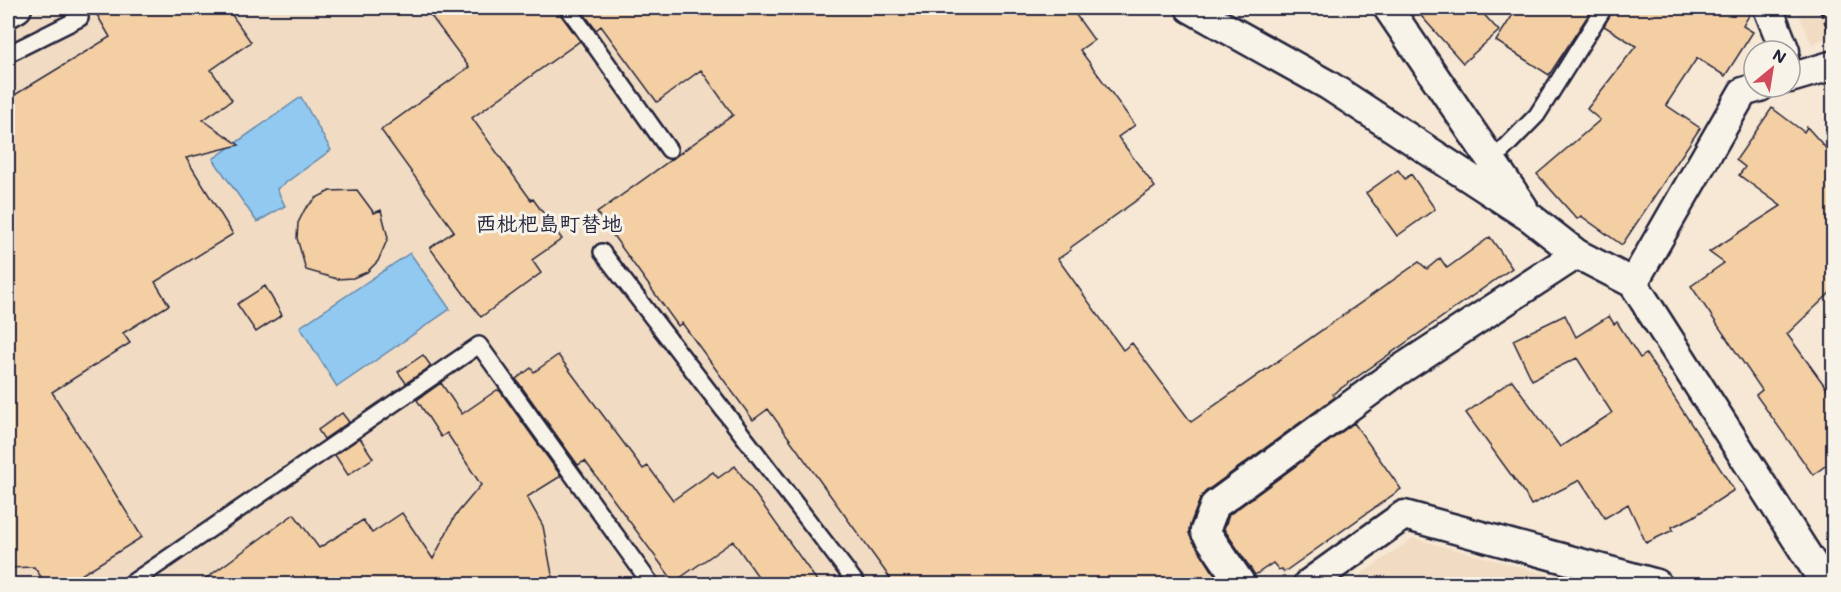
<svg xmlns="http://www.w3.org/2000/svg" width="1841" height="592" font-family="Mali,'Klee One',sans-serif">
<rect width="100%" height="100%" fill="#f6e8d4"/>
<filter id="ink" filterUnits="userSpaceOnUse"><feTurbulence type="fractalNoise" baseFrequency=".0167" numOctaves="2"/><feDisplacementMap in="SourceGraphic" scale="12" xChannelSelector="R" yChannelSelector="G"/><feConvolveMatrix kernelMatrix="1 2 1 2 8 2 1 2 1" color-interpolation-filters="sRGB"/></filter>
<g filter="url(#ink)">
<!-- built -->
<path fill="#f1dcc3" d="M45,8H717L1129,584H8V30Z
M1796,8H1833V35L1812,44Z
M1413,538L1583,584H1347Z"/>
<!-- water -->
<path fill="#91c9f0" stroke="#6586a8" stroke-width="1.5" d="M301,97L331,150L277,189L285,206L257,222L213,159Z
M410,253L450,309L337,387L300,327Z"/>
<!-- building -->
<path fill="#f4cfa4" stroke="#22223b" stroke-width="1.5" d="M93,8H227L251,42L211,70L232,100L203,120L239,145L186,158L233,234L155,282L169,305L123,333L130,343L52,392L142,537L65,585H47L34,567L8,568V99L110,37Z
M425,8H558L560,14L580,41L472,118L531,200L533,199L562,239L532,260L541,273L481,317L430,248L454,231L381,130L469,67Z
M580,8H1071L1094,40L1080,50L1135,125L1118,137L1155,187L1070,248L1071,250L1058,259L1123,350L1132,343L1191,422L1419,262L1427,269L1440,258L1447,268L1490,237L1512,268L1333,394L1335,397L1205,492L1200,499L1190,525L1189,533L1221,585H895L768,409L753,420L682,323L678,326L597,213L733,115L701,70L657,102L601,26L596,30Z
M1414,8H1478L1499,31L1463,63Z
M1517,8H1593L1549,75L1496,41Z
M1614,8H1752V10L1743,26L1753,32L1725,76L1697,58L1666,105L1700,128L1622,245L1581,216L1577,219L1537,174L1600,120L1587,109L1636,46L1604,26Z
M1772,108L1804,132L1807,127L1833,156V290L1787,334L1833,397V460L1813,475L1756,395L1762,390L1691,286L1724,263L1709,252L1781,206L1739,175L1745,167L1736,160Z
M1398,170L1405,179L1411,174L1435,209L1397,236L1366,193Z
M357,190L374,213L381,210L388,238L378,261L367,272L353,278L337,279L306,270L297,238L298,223L305,209L316,198L330,191Z
M265,286L282,315L256,332L237,304Z
M1565,315L1576,337L1609,316L1614,324L1617,322L1640,358L1646,354L1734,490L1693,517L1672,527L1673,530L1646,543L1628,504L1605,518L1580,480L1531,505L1525,494L1466,413L1512,380L1560,447L1612,413L1577,358L1532,380L1513,340Z
M423,355L431,366L406,383L398,372Z
M558,355L643,469L648,466L673,500L713,472L718,478L735,466L820,585H764L733,541L674,582L585,461L578,465L516,379L531,368L534,372Z
M441,383L462,414L497,390L500,391L561,476L527,497L543,526L554,585H197L294,514L319,548L363,520L372,533L402,513L433,559L455,516L481,485L447,433L441,437L417,400Z
M342,413L349,422L324,439L318,430Z
M1354,423L1401,489L1284,572L1282,569L1279,570L1273,563L1255,575L1224,529L1229,515Z
M360,438L373,458L348,475L335,455Z"/>
<g fill="none" stroke-linecap="round" stroke-linejoin="round">
<defs>
<path id="service" d="M568,8L669,150
M8,54L80,18
M1492,161L1537,115L1604,8
M602,252L857,584
M130,584L479,345L651,584"/>
<path id="minor" d="M1190,8L1328,85L1531,218L1577,254L1633,283L1819,574L1828,584
M1388,8L1523,207
M1768,8L1785,51
M8,13L17,8
M1790,78L1834,65
M1633,283L1743,92L1760,87
M1241,584L1205,531L1215,505L1395,373L1577,254
M1308,584L1404,515L1657,584"/>
</defs>
<!-- service casing -->
<use href="#service" stroke="#22223b" stroke-width="20"/>
<!-- minor casing -->
<use href="#minor" stroke="#22223b" stroke-width="33"/>
<!-- service -->
<use href="#service" stroke="#f7f3e8" stroke-width="15"/>
<!-- minor -->
<use href="#minor" stroke="#f7f3e8" stroke-width="28"/>
<!-- rail -->
<path stroke="#22223b" stroke-width="4.5" stroke-dasharray="9 4.5" stroke-linecap="butt" d="M1820,8L1834,41"/>
</g>
</g>
<g text-anchor="middle" dominant-baseline="central" stroke-width="6" stroke-linejoin="round" paint-order="stroke">
<!-- quarter labels -->
<g font-size="21" font-weight="bold" fill="#22223b" stroke="#f7f3e8">
<text x="549" y="222">西枇杷島町替地</text>
</g>
</g>
<!-- margin -->
<rect width="1841" height="592" fill="none" stroke="#f7f3e8" stroke-width="30"/>
<rect x="15" y="15" width="1811" height="562" fill="none" stroke="#22223b" stroke-width="2" filter="url(#ink)"/>
<!-- north arrow -->
<g transform="translate(1772 69) rotate(30)"><circle r="28" fill="#f7f3e8" stroke="#a29fa3" stroke-width="1.5"/>
<path d="M0-4.5L10 22L0 15L-10 22Z" fill="#d1495b"/>
<text y="-9" font-size="16" font-weight="bold" text-anchor="middle" fill="#22223b">N</text>
</g>
</svg>
